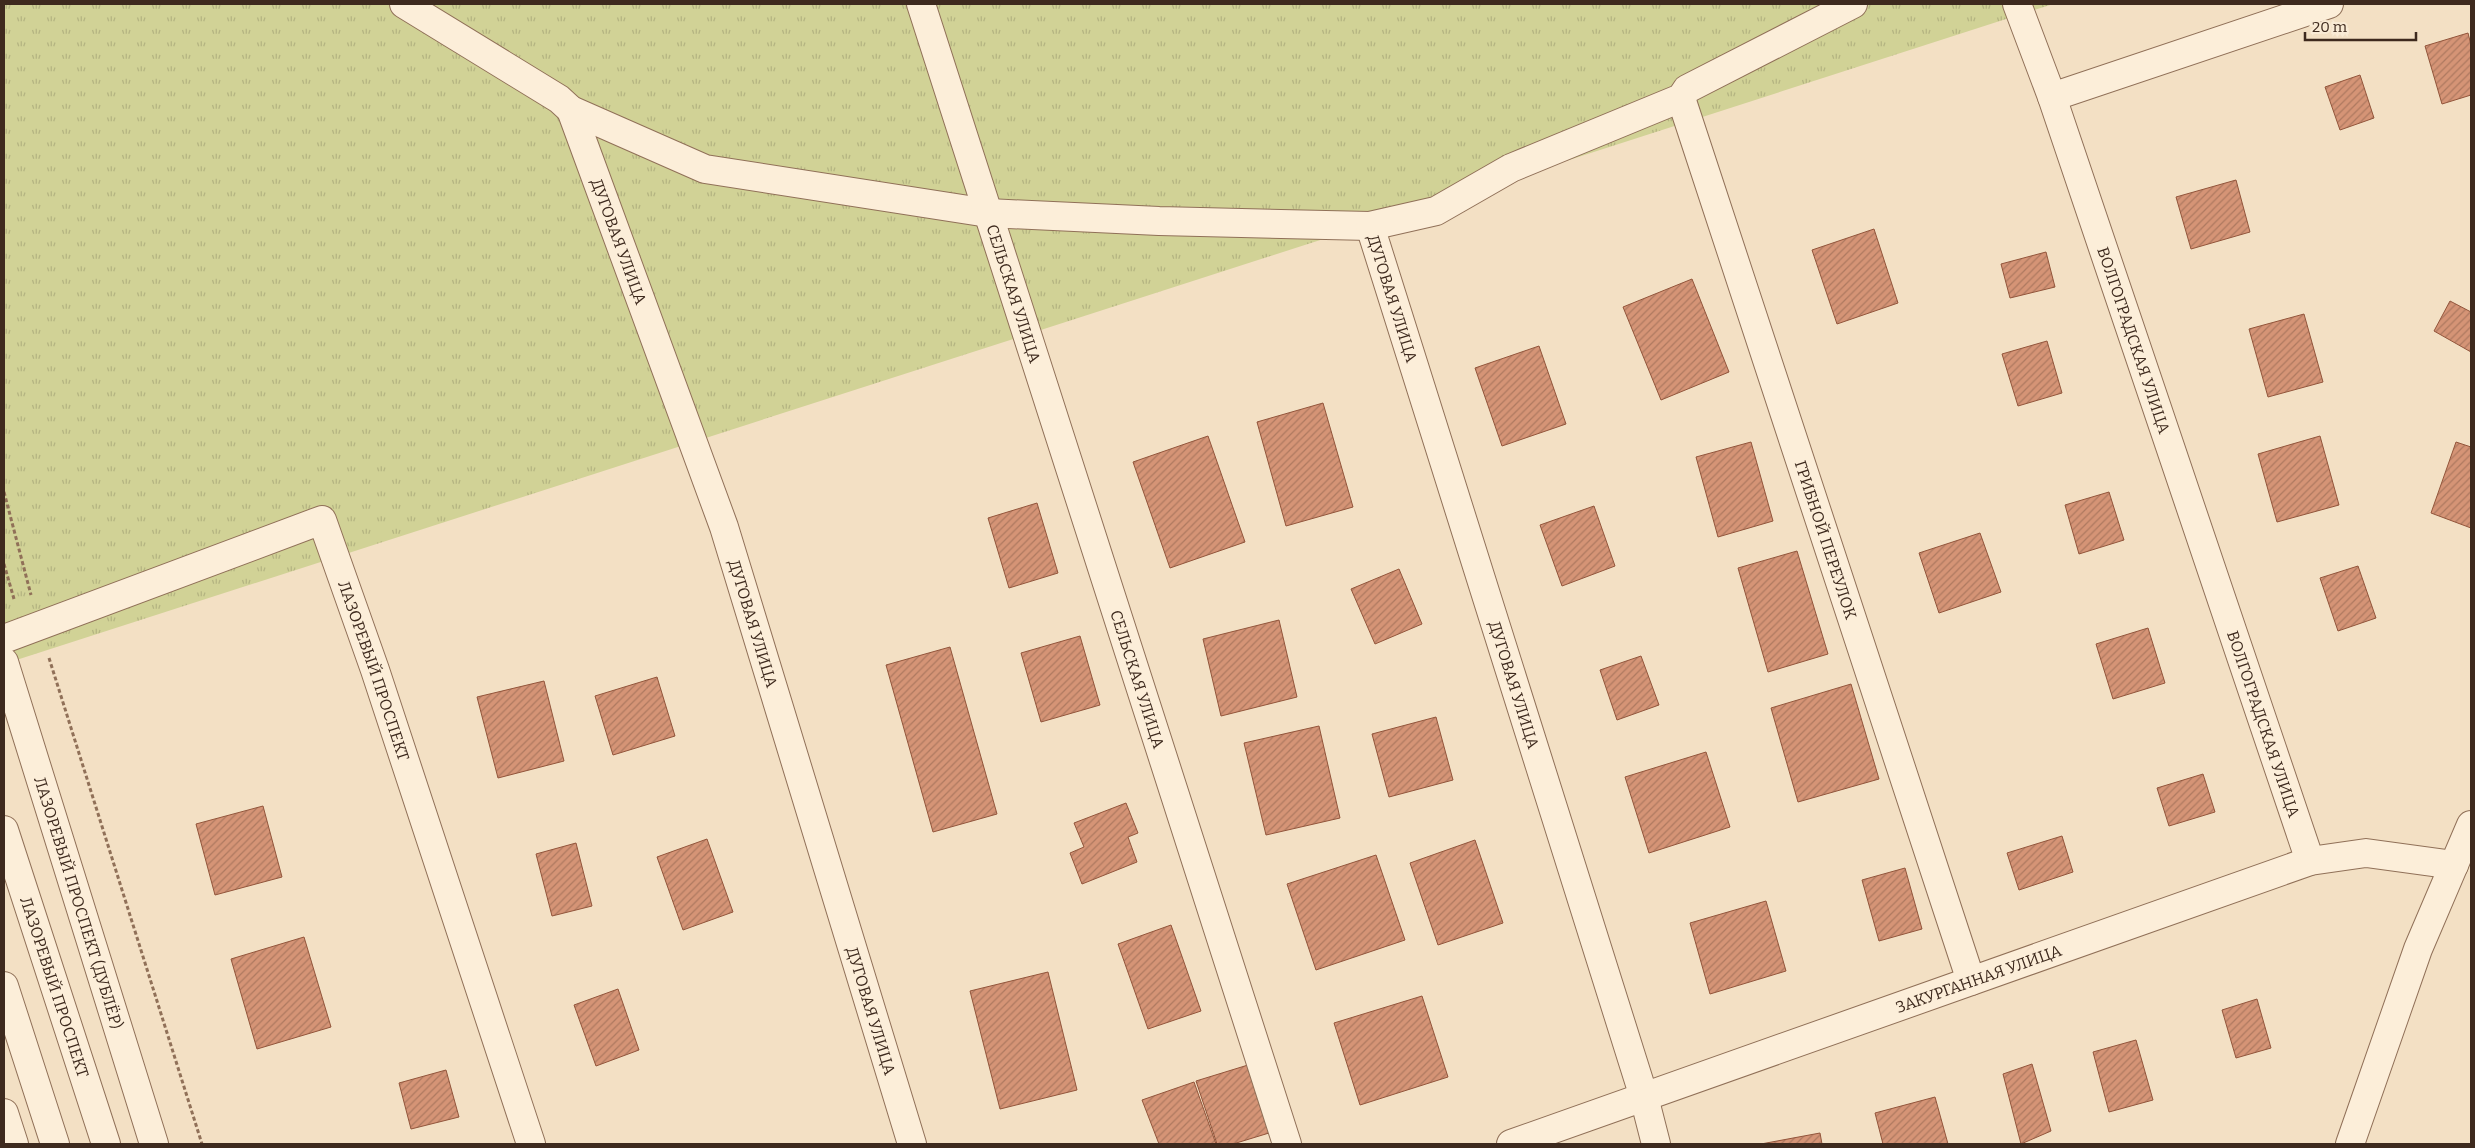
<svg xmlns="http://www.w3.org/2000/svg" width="2475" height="1148" font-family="Bitter,serif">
<defs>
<pattern id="grass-tufts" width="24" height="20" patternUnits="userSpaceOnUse" patternTransform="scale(1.25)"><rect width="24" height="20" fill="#d1d296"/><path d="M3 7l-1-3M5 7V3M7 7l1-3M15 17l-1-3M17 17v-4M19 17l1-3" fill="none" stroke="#b4b481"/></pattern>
<pattern id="building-hatch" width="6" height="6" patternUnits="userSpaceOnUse" patternTransform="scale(1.25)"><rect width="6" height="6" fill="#d59476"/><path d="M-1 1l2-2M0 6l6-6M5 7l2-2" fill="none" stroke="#ae7960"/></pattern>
</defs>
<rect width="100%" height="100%" fill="#f3e0c4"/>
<!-- grass -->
<path fill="url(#grass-tufts)" d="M4,4H2053L4,664Z"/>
<!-- building -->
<path fill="url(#building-hatch)" stroke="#92553b" d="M2468,33L2471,45V95L2442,104L2425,46Z
M2360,75L2374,118L2340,130L2325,87Z
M2236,180L2250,232L2191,249L2176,197Z
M1874,229L1898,303L1837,324L1812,250Z
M2046,252L2055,287L2010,298L2001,264Z
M1692,279L1729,372L1661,400L1623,307Z
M2450,301L2471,312V352L2434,331Z
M2304,314L2323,382L2268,397L2249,329Z
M2047,341L2062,393L2018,406L2002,354Z
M1539,346L1566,424L1502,446L1475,368Z
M1323,403L1353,507L1286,526L1257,422Z
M1208,436L1245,542L1170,568L1133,462Z
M2320,436L2339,505L2277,522L2258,454Z
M1751,442L1773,521L1718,537L1696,457Z
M2456,442L2471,447V528L2431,513Z
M2109,492L2124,540L2079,554L2065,505Z
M1037,503L1058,573L1009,588L988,518Z
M1594,506L1615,566L1562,586L1540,525Z
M1980,533L2001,592L1939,613L1919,553Z
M1797,551L1828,654L1768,672L1738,568Z
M2358,566L2376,618L2338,631L2320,578Z
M1399,569L1422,624L1375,644L1351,589Z
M1279,620L1297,697L1221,716L1203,639Z
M2148,628L2165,683L2113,699L2096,644Z
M1080,636L1100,705L1041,722L1021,653Z
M950,647L997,814L933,832L886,665Z
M1641,656L1659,705L1617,720L1600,670Z
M657,677L675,736L613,755L595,696Z
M544,681L564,761L498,778L477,697Z
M1851,684L1879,779L1798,802L1771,708Z
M1436,717L1453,780L1389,797L1372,734Z
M1319,726L1340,818L1266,835L1244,743Z
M1706,752L1730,827L1649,853L1625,777Z
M2203,774L2215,812L2169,826L2157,788Z
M1126,803L1138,833L1128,837L1137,862L1082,884L1070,853L1084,847L1074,823Z
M263,806L282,877L215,895L196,824Z
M2062,836L2073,872L2019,890L2007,853Z
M707,839L733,912L683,930L657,857Z
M1475,840L1503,923L1438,945L1410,863Z
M576,843L592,906L552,916L536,854Z
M1376,855L1405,940L1316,970L1287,884Z
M1905,868L1922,929L1879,941L1862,880Z
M1766,901L1786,971L1710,994L1690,923Z
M1171,925L1201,1011L1148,1029L1118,944Z
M304,937L331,1027L257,1049L231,959Z
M1048,972L1077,1090L1000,1109L970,991Z
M618,989L639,1050L596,1066L574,1005Z
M1422,996L1448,1077L1360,1105L1334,1023Z
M2257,999L2271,1048L2236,1058L2222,1010Z
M2136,1040L2153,1100L2109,1112L2093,1052Z
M2032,1064L2051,1131L2021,1144L2003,1074Z
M1248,1065L1269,1133L1233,1144H1217L1196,1081Z
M446,1070L459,1117L411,1129L399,1083Z
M1194,1082L1216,1144H1159L1142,1100Z
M1935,1097L1948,1144H1883L1875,1113Z
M1820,1133L1822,1144H1761Z"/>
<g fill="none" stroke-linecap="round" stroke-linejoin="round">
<defs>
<g id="minor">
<path d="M404,4L559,99L571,110L705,169L988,213L1159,221L1370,226L1436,211L1511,168L1681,98L1687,89L1853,4"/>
<path id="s1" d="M921,4L1287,1144"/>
<path id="s2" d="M2017,4L2052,97L2310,861"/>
<path d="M2052,97L2329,4"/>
<path id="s3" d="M1681,98L1971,981"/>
<path id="s4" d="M571,110L724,527L912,1144"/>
<path id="s5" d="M1370,226L1644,1097L1656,1144"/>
<path id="s6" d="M4,639L322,520L375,670L531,1144"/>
<path id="s7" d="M4,662L154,1144"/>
<path d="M4,1113L14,1144"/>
<path id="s8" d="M1511,1144L2310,861L2366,853L2454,865"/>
<path d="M2350,1144L2418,949L2471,825"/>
</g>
<g id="tertiary">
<path id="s9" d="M4,830L106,1144"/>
<path d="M4,986L55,1144"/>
</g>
</defs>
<!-- minor casing -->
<use href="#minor" stroke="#907058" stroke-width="30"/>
<!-- tertiary casing -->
<use href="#tertiary" stroke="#907058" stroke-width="30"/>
<!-- path -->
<path stroke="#907058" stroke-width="3" stroke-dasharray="4 2.5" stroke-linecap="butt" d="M4,492L31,595
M4,564L14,599
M49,658L202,1144"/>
<!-- minor -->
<use href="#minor" stroke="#fceed9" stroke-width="28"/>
<!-- tertiary -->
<use href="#tertiary" stroke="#fceed9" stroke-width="28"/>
</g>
<g text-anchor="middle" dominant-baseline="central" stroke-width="5" stroke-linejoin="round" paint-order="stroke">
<!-- street labels -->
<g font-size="16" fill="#3e2a1e" stroke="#f9ebd5">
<text stroke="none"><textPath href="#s4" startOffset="140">ДУГОВАЯ УЛИЦА</textPath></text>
<text stroke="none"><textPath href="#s1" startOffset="304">СЕЛЬСКАЯ УЛИЦА</textPath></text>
<text stroke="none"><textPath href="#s5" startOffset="76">ДУГОВАЯ УЛИЦА</textPath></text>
<text stroke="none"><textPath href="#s2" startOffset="356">ВОЛГОГРАДСКАЯ УЛИЦА</textPath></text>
<text stroke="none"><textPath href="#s3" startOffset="465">ГРИБНОЙ ПЕРЕУЛОК</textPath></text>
<text stroke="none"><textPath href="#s4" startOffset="545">ДУГОВАЯ УЛИЦА</textPath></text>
<text stroke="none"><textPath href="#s6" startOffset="499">ЛАЗОРЕВЫЙ ПРОСПЕКТ</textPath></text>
<text stroke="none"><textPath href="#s1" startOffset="709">СЕЛЬСКАЯ УЛИЦА</textPath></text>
<text stroke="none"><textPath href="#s5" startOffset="481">ДУГОВАЯ УЛИЦА</textPath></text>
<text stroke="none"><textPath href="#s2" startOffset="761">ВОЛГОГРАДСКАЯ УЛИЦА</textPath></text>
<text stroke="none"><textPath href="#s7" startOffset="252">ЛАЗОРЕВЫЙ ПРОСПЕКТ (ДУБЛЁР)</textPath></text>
<text stroke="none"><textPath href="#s8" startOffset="496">ЗАКУРГАННАЯ УЛИЦА</textPath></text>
<text stroke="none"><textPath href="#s9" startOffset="165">ЛАЗОРЕВЫЙ ПРОСПЕКТ</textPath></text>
<text stroke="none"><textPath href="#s4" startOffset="950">ДУГОВАЯ УЛИЦА</textPath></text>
</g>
</g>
<!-- border -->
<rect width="2475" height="1148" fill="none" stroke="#3e2a1e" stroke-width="10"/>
<!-- scale -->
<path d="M2305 32v8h111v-8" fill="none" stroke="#3e2a1e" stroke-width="2.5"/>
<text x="2312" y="32" font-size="15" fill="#3e2a1e" stroke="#f9ebd5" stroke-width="4" paint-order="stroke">20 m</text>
</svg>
